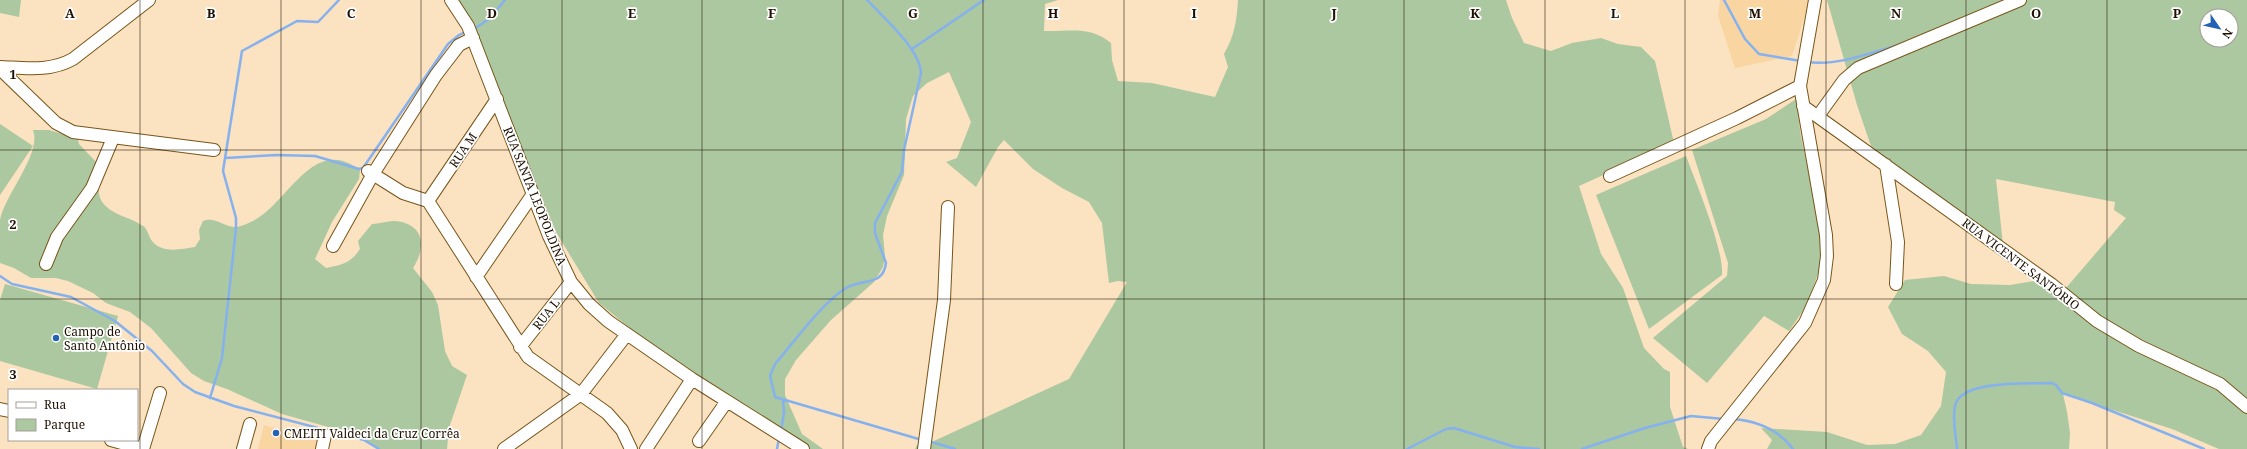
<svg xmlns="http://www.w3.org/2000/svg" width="2247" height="449" font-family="'Noto Serif',serif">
<rect width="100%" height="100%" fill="#fbe2c0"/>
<!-- built -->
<path fill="#f8d5a1" d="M1720,0H1810L1792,56L1735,68L1718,16Z
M264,425L319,441L318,449H258Z"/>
<!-- green -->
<path fill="#abc8a0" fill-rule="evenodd" d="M0,0H21L19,17L0,13Z
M445,0H1058L1045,4L1044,31C1070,32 1089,25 1111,43L1112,60L1118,81L1152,83L1215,97L1228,67L1224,54C1234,37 1237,20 1238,0H1506L1512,18L1524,43L1551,51L1572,43L1601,38L1618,44L1641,47L1655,61L1674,143L1579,186L1601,254L1623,288L1644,348L1664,369L1670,372V407L1683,447L1688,449H915L917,445L923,446L1069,379L1127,282L1118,281L1109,283L1102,223L1089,202L1062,188L1033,169L1004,140L998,147L976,187L946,162L957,158L971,122L949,72L927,83L913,96L906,119L904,175L887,216L883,235L885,257L883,267L874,282L831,320L796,360L785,379V395L802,434L823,449H809L689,376L599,303L556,232L498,91L475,47Z
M1827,0H2247V449H2219L2172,429L2063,394L2067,412L2070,433L2069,449H1767L1772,440L1761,428L1827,432L1867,445L1895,444L1921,435L1941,406L1946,372L1928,351L1902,334L1888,307L1905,280L1944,276L1971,284L2010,285L2052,278L2066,288L2126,218L2114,210L2115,202L1996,179L2003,245L1872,149L1857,105ZM2207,16H2231V40H2207Z
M1796,99L1801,137L1822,232L1821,265L1807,305L1789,331L1764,316L1707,383L1653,338L1727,276L1728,263L1692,150L1766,119Z
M0,124L33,146L0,195Z
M33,130H49L78,139L79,144L98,164C100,175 95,193 103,203C112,215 130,217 143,226C148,229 148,236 152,241C162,254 182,249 195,247L200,239L199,230L203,221C215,216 224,227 236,227C240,227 249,223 253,221C289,202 313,134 360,170L359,179L332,222L315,259L326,268C342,265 351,263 360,249L358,241L372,224C379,224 387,221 394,221C424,223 427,246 413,268L432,292L438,305L445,351L452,366L467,375L449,428L447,449H378L353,434L282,414L227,389L204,381L191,373L151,328L130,312L106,303L93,293L68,281L56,278H31L14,268L0,263C0,250 0,233 0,220C5,194 42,154 33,130Z
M1686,156C1696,183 1724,249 1722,275L1649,329L1596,195Z
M5,284L118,316L97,389L0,361V300Z"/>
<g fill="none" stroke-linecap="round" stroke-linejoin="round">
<!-- stream -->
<path stroke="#85b1ef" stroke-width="2.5" d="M867,0C884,18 920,49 921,73L904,150L902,172L875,223V233L886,263C883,287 862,278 846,288C821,304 795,341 775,364L770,376L775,397L922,440
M1724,0L1745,39L1759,54L1801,61
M474,29L489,19L505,0
M912,49L984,0
M1807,62C1836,66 1868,54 1895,46
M225,158L276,155L315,156L359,169L363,168L448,44L459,35L467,31
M0,276L12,284L71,297L115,321L152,351L183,384L195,392L234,406L364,440L379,449
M210,398L222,358L236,228V218L223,171L242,51L297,21L318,22L339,0
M1733,419C1758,421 1778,429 1793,449
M781,431L784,412L783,400
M928,441L955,449
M777,449L779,438
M1407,449L1446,429L1454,428L1515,447L1539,449
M1582,449L1645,428L1691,416L1724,419
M1957,449C1956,436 1952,418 1955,406C1960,379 2032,384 2052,383L2056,385L2062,393L2092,403L2204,449"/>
<defs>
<path id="minor" d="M451,0L468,26L549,236L571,282L589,304L608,321L692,379L803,449
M0,67C25,68 50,72 73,59L149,0
M0,69L56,123L73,132L214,150
M1803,106L2051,284L2097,321L2139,346L2220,384L2247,407
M1818,116L1844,80L1858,68L2020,0
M1886,165L1898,242L1896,284
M368,171L403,193L428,201
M1610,176L1737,118L1800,86
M428,201L528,357L607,413L622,430L631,449
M428,201L497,99
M333,246L373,174L436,75L459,45L473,38
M46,264L57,237L92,188L113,138
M476,277L533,194
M520,347L571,282
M0,409L9,411
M111,440L143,449
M699,441L727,401
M143,449L160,393
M243,449L250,424
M322,449L325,435
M504,449L581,394L627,334
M646,449L692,379
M924,449L944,300L948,207
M1708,449L1711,441L1805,323L1824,280L1827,256L1826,235L1800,86L1815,0"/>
</defs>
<!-- minor casing -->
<use href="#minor" stroke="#785619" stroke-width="14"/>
<!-- minor -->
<use href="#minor" stroke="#fff" stroke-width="12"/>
</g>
<!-- grid -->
<path fill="none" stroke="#1e1000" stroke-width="1" stroke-opacity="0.55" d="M140,0V449M281,0V449M421,0V449M562,0V449M702,0V449M843,0V449M983,0V449M1124,0V449M1264,0V449M1404,0V449M1545,0V449M1685,0V449M1826,0V449M1966,0V449M2107,0V449M0,150H2247M0,299H2247"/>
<!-- markers -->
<g fill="#2462b3" stroke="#fff" stroke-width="1.5">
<circle cx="56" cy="338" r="4"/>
<circle cx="276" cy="433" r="4"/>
</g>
<g text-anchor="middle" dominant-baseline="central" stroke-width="3.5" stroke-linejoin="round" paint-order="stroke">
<!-- street labels -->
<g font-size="12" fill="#1e1000" stroke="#fff">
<text transform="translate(463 150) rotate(-56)">RUA M</text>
<text transform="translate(535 196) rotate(68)">RUA SANTA LEOPOLDINA</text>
<text transform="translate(2021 264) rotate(37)">RUA VICENTE SANTÓRIO</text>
<text transform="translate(546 314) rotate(-52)">RUA L</text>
</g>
<!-- poi labels -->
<g font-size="12" fill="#1e1000" stroke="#fff" text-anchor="start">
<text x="64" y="331">Campo de<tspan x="64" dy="14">Santo Antônio</tspan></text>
<text x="284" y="433">CMEITI Valdeci da Cruz Corrêa</text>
</g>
</g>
<g font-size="13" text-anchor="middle" font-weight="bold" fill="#1e1000" stroke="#fff" stroke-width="3.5" stroke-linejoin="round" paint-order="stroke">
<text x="70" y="18">A</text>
<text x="211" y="18">B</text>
<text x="351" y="18">C</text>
<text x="492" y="18">D</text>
<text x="632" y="18">E</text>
<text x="772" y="18">F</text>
<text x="913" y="18">G</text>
<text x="1053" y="18">H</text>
<text x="1194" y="18">I</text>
<text x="1334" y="18">J</text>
<text x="1475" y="18">K</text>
<text x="1615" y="18">L</text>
<text x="1755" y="18">M</text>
<text x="1896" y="18">N</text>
<text x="2036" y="18">O</text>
<text x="2177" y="18">P</text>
<text x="13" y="79">1</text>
<text x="13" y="229">2</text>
<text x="13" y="379">3</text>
</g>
<!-- legend -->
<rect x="8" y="389" width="130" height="52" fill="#ffffff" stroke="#a59f99"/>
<rect x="16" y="402" width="20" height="6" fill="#ffffff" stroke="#a59f99"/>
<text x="44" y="409" font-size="12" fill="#1e1000">Rua</text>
<rect x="16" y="419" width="20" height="12" fill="#abc8a0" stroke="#a59f99"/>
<text x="44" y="429" font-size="12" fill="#1e1000">Parque</text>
<!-- north arrow -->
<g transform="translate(2219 28) rotate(124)"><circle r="19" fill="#ffffff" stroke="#a59f99"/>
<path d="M0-3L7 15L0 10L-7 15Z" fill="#2462b3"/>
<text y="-6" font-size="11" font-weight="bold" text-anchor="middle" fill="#1e1000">N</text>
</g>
</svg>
